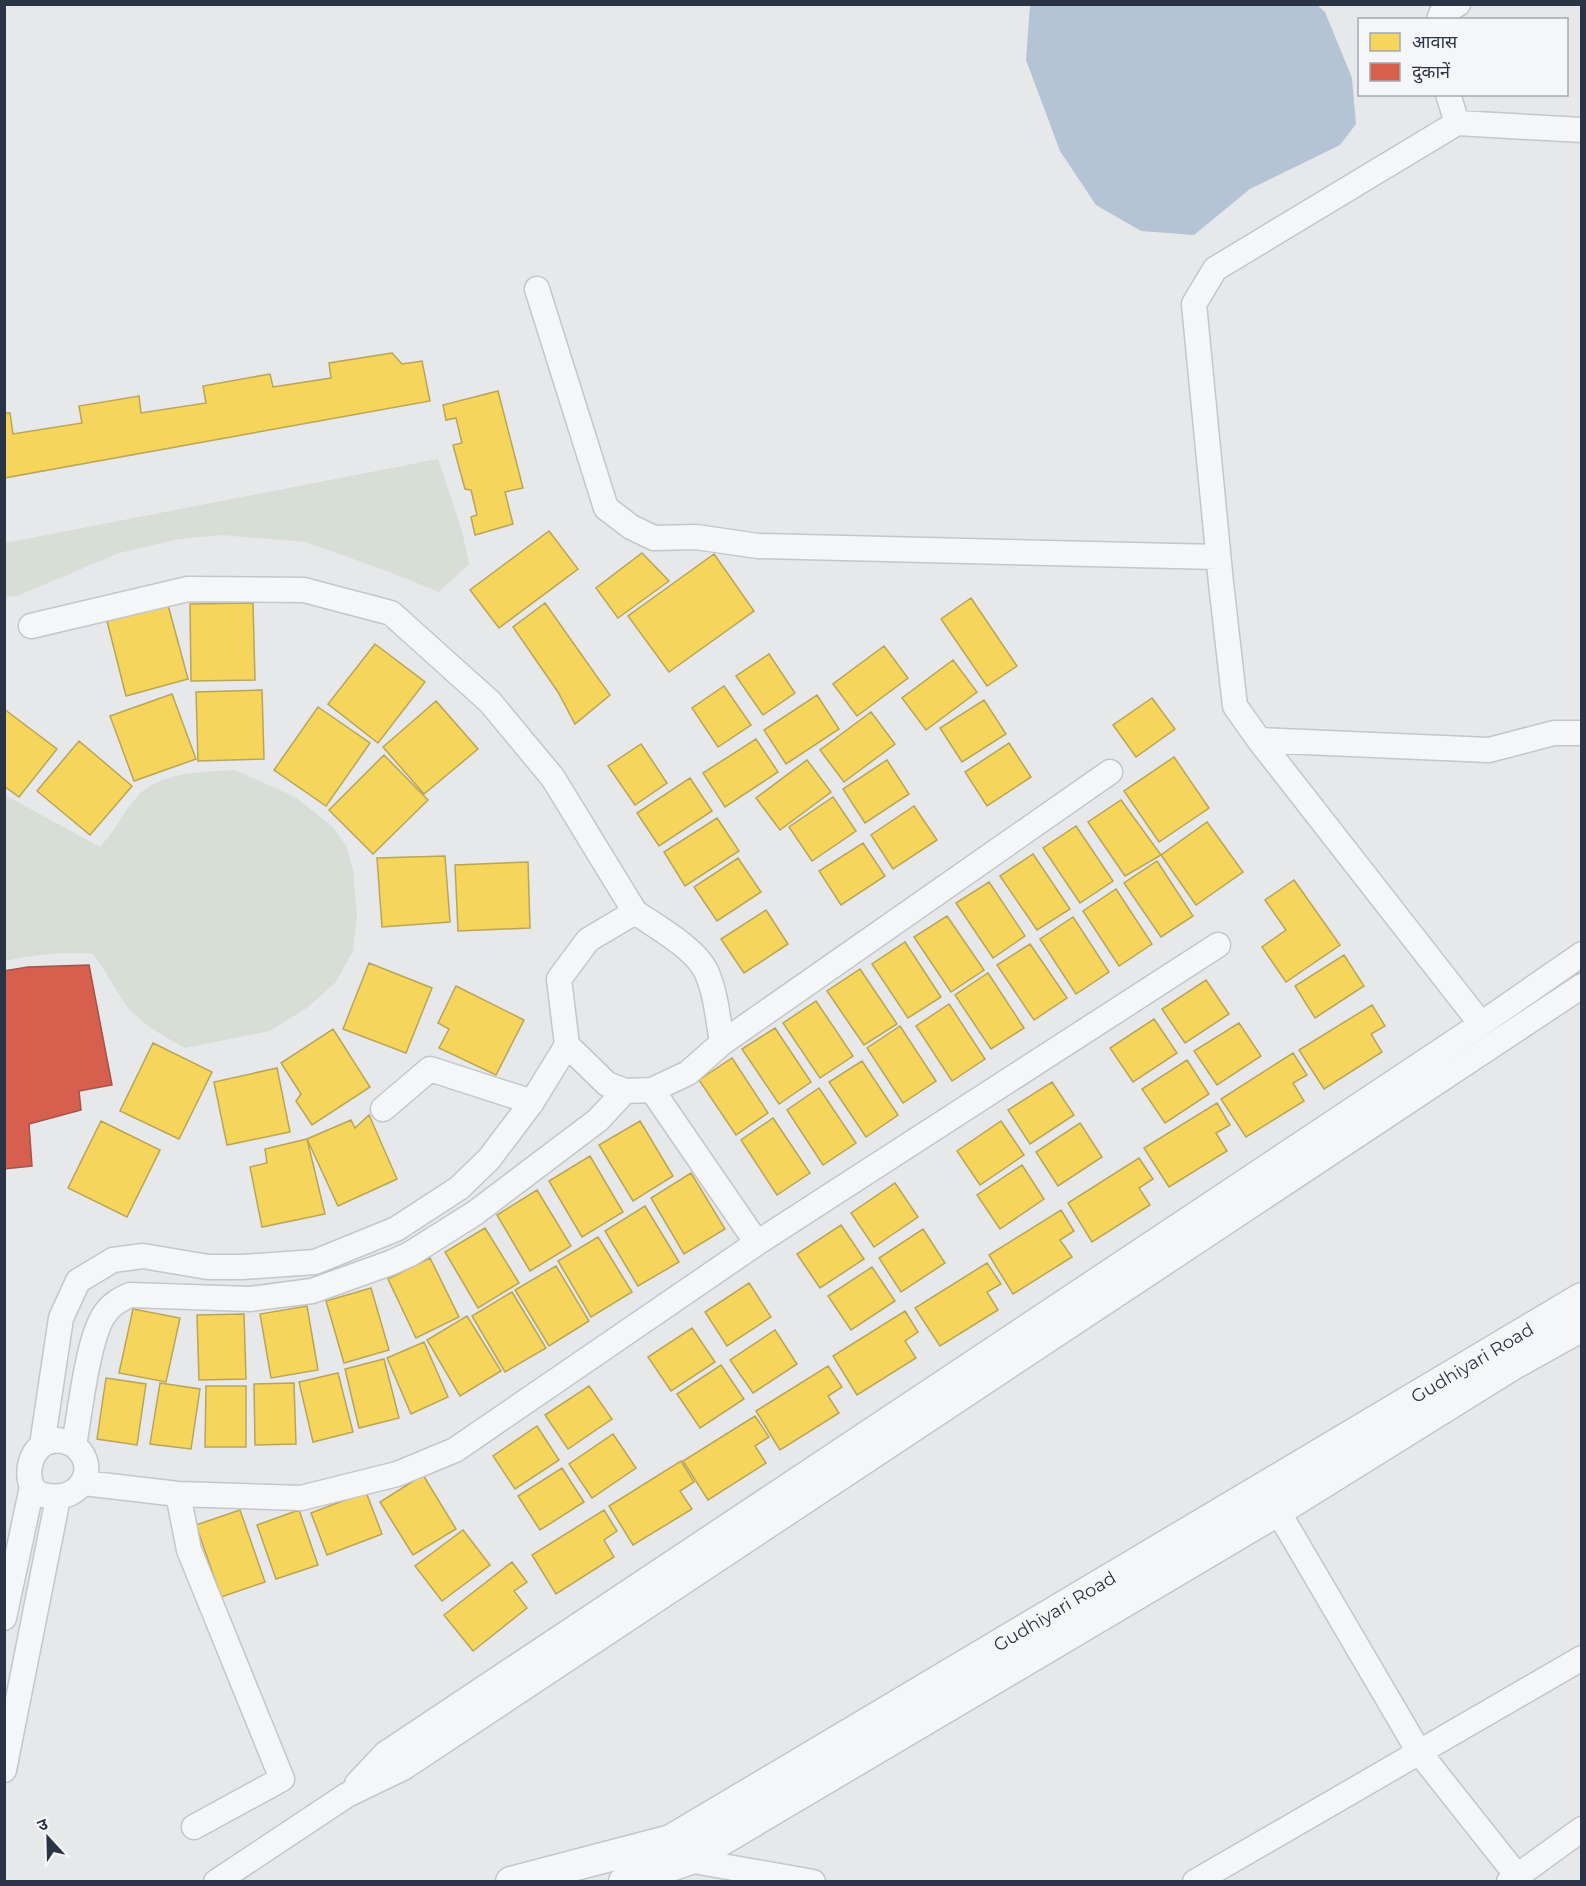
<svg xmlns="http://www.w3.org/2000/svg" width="1586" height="1886" font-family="Montserrat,'Noto Sans Devanagari',sans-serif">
<rect width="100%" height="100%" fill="#e6e8ea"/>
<!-- green -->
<path fill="#d6ded6" d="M438,459L462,531L469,564L439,592L387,571L305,542L221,535L179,539L119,553L17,596L5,597V543Z
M235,770L295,797L333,827L346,846L353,870L357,916L353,951L336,982L307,1008L270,1031L185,1048C164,1036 138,1023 124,1002C113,986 105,969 93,954C64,951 33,955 5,961V795L100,847C115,831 128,804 143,791C168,771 206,772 235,770Z"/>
<!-- water -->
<path fill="#b4c4d5" d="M1030,5H1317L1325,12L1352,78L1356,124L1340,145L1250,189L1194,235L1141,231L1096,205L1060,151L1026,60Z"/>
<!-- homes -->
<path fill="#f6d55c" stroke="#b9a555" stroke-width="1.5" d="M392,353L402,364L422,361L430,401L4,478V413H10L13,434L82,423L79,406L139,396L141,413L206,403L203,386L270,374L273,387L331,378L329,363Z
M498,391L523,488L505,492L513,524L475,535L471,517L477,515L471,490L465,489L453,445L462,443L456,418L446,420L443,405Z
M549,531L578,569L499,628L470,590Z
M642,553L669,581L618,618L596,588Z
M714,554L754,611L669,672L628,616Z
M971,598L1017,666L987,686L941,619Z
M253,603L255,680L191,681L190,604Z
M545,603L610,695L575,724L558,692L513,627Z
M168,605L188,679L126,696L107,621Z
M375,644L425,682L378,743L328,704Z
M884,646L908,678L857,716L833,684Z
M769,654L795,693L763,715L736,676Z
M953,660L977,692L926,730L902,698Z
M724,686L751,725L718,747L692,708Z
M262,690L264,759L198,761L196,692Z
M172,694L196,759L134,781L110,716Z
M817,695L839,729L786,764L764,730Z
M1152,698L1175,729L1136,757L1113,725Z
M984,700L1006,734L962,762L940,728Z
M436,701L478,749L424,794L383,747Z
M318,707L370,743L326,806L274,770Z
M4,709L57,749L19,797L4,786Z
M871,712L895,744L844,782L820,750Z
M756,739L778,772L725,807L703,773Z
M79,741L132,786L90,835L37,791Z
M1009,743L1031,777L987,806L965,772Z
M641,744L667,783L635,805L608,766Z
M384,755L428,800L373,854L329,810Z
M1174,757L1209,808L1159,842L1124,791Z
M807,760L831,792L780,830L756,798Z
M887,760L909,794L865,823L843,789Z
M690,778L712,811L659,846L637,813Z
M833,797L856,831L812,861L789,827Z
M1121,800L1161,855L1125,876L1088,822Z
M914,806L937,840L893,869L871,835Z
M717,818L739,851L685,886L664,852Z
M1207,822L1243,872L1196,905L1161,855Z
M1076,826L1113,881L1080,903L1043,848Z
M863,843L885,876L841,905L819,871Z
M1033,854L1070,909L1037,930L1000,876Z
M445,856L450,922L382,927L377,858Z
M738,858L761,892L717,921L694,887Z
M1157,861L1193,916L1161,937L1124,883Z
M528,862L530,928L458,931L455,865Z
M1294,880L1340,945L1286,982L1262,947L1286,930L1265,900Z
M989,882L1025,936L993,958L956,903Z
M1116,889L1152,944L1119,966L1083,911Z
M766,910L788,944L744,973L721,939Z
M947,916L984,970L951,992L914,937Z
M1073,917L1109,972L1076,994L1040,939Z
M905,942L941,997L908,1018L872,964Z
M1030,944L1067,998L1034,1020L997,965Z
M1344,955L1364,986L1315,1018L1295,986Z
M369,963L432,988L406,1053L343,1029Z
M860,969L897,1024L864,1045L827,991Z
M988,973L1024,1028L991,1049L955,995Z
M1206,980L1229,1014L1185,1043L1162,1009Z
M456,986L524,1020L496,1075L439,1048L449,1029L438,1023Z
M816,1001L853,1056L820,1078L783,1023Z
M949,1004L985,1059L952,1081L916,1026Z
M1372,1005L1385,1026L1371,1034L1382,1052L1324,1089L1299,1050Z
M1154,1019L1177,1053L1133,1082L1110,1048Z
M1239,1023L1261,1056L1217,1085L1194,1051Z
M900,1026L936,1081L903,1103L867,1048Z
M775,1028L811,1082L779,1104L742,1049Z
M333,1029L370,1087L312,1125L296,1101L301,1094L281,1063Z
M153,1043L212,1072L179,1139L120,1111Z
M1293,1053L1307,1075L1293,1083L1304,1101L1246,1137L1221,1099Z
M732,1058L768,1113L736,1135L699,1080Z
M1187,1060L1209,1094L1165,1123L1142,1089Z
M862,1061L898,1115L866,1137L829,1082Z
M277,1068L290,1132L227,1145L214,1082Z
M1052,1082L1074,1115L1030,1144L1008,1110Z
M819,1088L856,1143L823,1165L787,1110Z
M1217,1103L1230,1125L1216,1133L1227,1151L1169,1187L1144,1148Z
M369,1115L397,1179L338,1206L307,1139L351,1120L355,1128Z
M773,1118L810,1173L777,1195L741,1140Z
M101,1121L160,1150L127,1217L68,1188Z
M640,1121L673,1176L633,1201L599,1145Z
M1001,1121L1024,1155L980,1185L957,1151Z
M1080,1123L1102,1157L1058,1186L1036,1152Z
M307,1139L325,1214L262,1227L250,1167L267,1163L265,1149Z
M590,1156L623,1212L582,1237L549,1181Z
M1139,1158L1153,1179L1139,1188L1150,1205L1092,1242L1068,1203Z
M1022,1165L1044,1199L1000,1229L977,1195Z
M691,1173L725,1229L684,1254L651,1198Z
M895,1183L918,1217L874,1247L851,1213Z
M537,1190L571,1246L530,1271L497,1215Z
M645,1206L679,1262L638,1286L605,1231Z
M1061,1210L1074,1231L1060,1240L1072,1257L1013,1294L989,1255Z
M841,1225L864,1259L820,1288L797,1254Z
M485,1228L519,1283L478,1308L445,1252Z
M923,1229L945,1263L901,1292L879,1258Z
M598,1237L632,1292L591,1317L558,1261Z
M430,1258L459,1317L416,1338L388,1279Z
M987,1263L1001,1284L987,1292L998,1310L940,1346L915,1308Z
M556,1266L589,1321L549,1346L515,1290Z
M872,1267L895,1301L851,1330L828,1296Z
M749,1283L771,1317L727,1346L705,1312Z
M371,1288L389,1350L344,1363L326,1301Z
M512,1292L546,1348L505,1372L472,1316Z
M307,1306L318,1370L271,1378L260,1314Z
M133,1309L180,1318L166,1382L119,1373Z
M905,1311L918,1332L905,1341L916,1358L857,1395L833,1356Z
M244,1314L246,1379L199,1380L197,1315Z
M467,1316L501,1371L460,1396L427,1340Z
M692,1328L715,1362L671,1391L648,1357Z
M775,1330L797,1364L753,1393L730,1360Z
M424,1342L448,1397L411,1414L387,1358Z
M384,1359L399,1418L359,1428L345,1369Z
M721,1365L744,1399L700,1428L677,1394Z
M828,1366L842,1387L828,1396L839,1413L780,1450L756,1411Z
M338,1373L353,1432L313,1442L299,1382Z
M106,1378L146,1384L137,1445L97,1439Z
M160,1383L200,1389L191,1449L150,1444Z
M294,1383L296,1444L255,1445L254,1384Z
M206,1386H246V1447H205Z
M589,1386L612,1419L568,1449L545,1415Z
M755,1416L769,1437L755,1446L766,1463L708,1500L683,1461Z
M537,1426L559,1460L515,1489L493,1456Z
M613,1434L636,1468L592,1498L569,1464Z
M681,1461L694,1482L680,1491L692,1509L633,1545L609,1506Z
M562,1468L584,1502L540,1530L518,1496Z
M423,1475L456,1529L413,1555L380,1502Z
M366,1492L382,1534L327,1555L311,1513Z
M240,1510L265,1582L221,1597L196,1525Z
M299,1510L318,1565L276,1579L257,1525Z
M604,1510L617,1531L604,1540L614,1557L556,1594L532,1555Z
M463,1530L490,1565L442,1601L415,1566Z
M512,1562L527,1582L514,1591L527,1608L473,1651L444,1615Z"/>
<!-- shops -->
<path fill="#d6604d" stroke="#a3534b" stroke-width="1.5" d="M89,965L112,1085L79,1091L81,1110L29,1124L32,1166L4,1169V971L28,967Z"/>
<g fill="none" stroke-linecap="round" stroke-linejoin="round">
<defs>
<path id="minor" d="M1439,20L1441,14L1458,4
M1448,94L1457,123
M1582,130L1457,123L1215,269L1194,304L1221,583L1235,706L1259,740L1489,750L1554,733H1582
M537,289L606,508L631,527L654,538L696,537L758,546L1218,557
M31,626L188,589L304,590L391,613L490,702L553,778L635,912
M1259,740L1481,1024
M567,1045L607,1084L625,1091L652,1090L688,1073L722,1043L1110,772
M652,1090L757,1243
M383,1109L430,1069L532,1102
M58,1440C63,1441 71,1443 75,1446C100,1468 80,1501 50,1496C42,1496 34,1492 31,1484C27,1472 30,1455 41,1446C45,1442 52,1441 58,1440Z
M42,1445L61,1318L78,1281L113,1260L143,1256L208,1267H242L315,1262L396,1229L459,1188L489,1159L532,1102L567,1045L559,979L588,940L635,912C655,926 695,948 706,971C716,993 718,1019 722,1043
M74,1445C80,1414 88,1332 107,1311C113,1303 121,1299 130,1295L250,1299L312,1291L390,1263L410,1254L475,1213L598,1120L625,1091
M84,1483L178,1494L301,1498L397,1474L455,1450L757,1243L1218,945
M178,1494L189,1550L282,1779L194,1827
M1269,1496L1419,1752L1522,1882
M4,1618L32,1487
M4,1770L58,1498
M357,1784L385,1754L1481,1024L1582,954
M682,1853L688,1860L813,1882
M216,1882L347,1795L403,1768L1582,986
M1195,1882L1582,1658
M1509,1882L1582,1829"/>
<g id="tertiary">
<path id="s1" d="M511,1882L671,1840L1582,1298"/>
<path d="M624,1882L688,1860L1279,1510L1512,1365L1582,1326"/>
</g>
</defs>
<!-- minor casing -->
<use href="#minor" stroke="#c4c6c8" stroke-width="27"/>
<!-- tertiary casing -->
<use href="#tertiary" stroke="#c4c6c8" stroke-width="33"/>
<!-- minor -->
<use href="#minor" stroke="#f5f6f7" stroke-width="24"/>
<!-- tertiary -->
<use href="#tertiary" stroke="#f5f6f7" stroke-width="30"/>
</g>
<g text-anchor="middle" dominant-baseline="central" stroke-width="6" stroke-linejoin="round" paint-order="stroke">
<!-- street labels -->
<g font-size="18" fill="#2b3445" stroke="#f4f6f9">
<text stroke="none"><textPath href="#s1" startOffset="1098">Gudhiyari Road</textPath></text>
<text stroke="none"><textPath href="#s1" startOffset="612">Gudhiyari Road</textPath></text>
</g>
</g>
<!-- border -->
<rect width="1586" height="1886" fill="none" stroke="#2b3445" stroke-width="12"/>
<!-- legend -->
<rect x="1358" y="18" width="210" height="78" fill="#f4f6f9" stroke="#a4a8b1" stroke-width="1.5"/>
<rect x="1370" y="33" width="30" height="18" fill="#f6d55c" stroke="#a4a8b1" stroke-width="1.5"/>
<text x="1412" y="48" font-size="18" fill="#2b3445">आवास</text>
<rect x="1370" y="63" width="30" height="18" fill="#d6604d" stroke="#a4a8b1" stroke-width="1.5"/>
<text x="1412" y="78" font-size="18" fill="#2b3445">दुकानें</text>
<!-- north arrow -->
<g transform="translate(48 1838) rotate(338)" stroke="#f4f6f9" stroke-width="4.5" paint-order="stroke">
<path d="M0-4.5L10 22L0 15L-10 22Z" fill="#2b3445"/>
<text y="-9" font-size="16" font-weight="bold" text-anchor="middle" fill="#2b3445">उ</text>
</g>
</svg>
